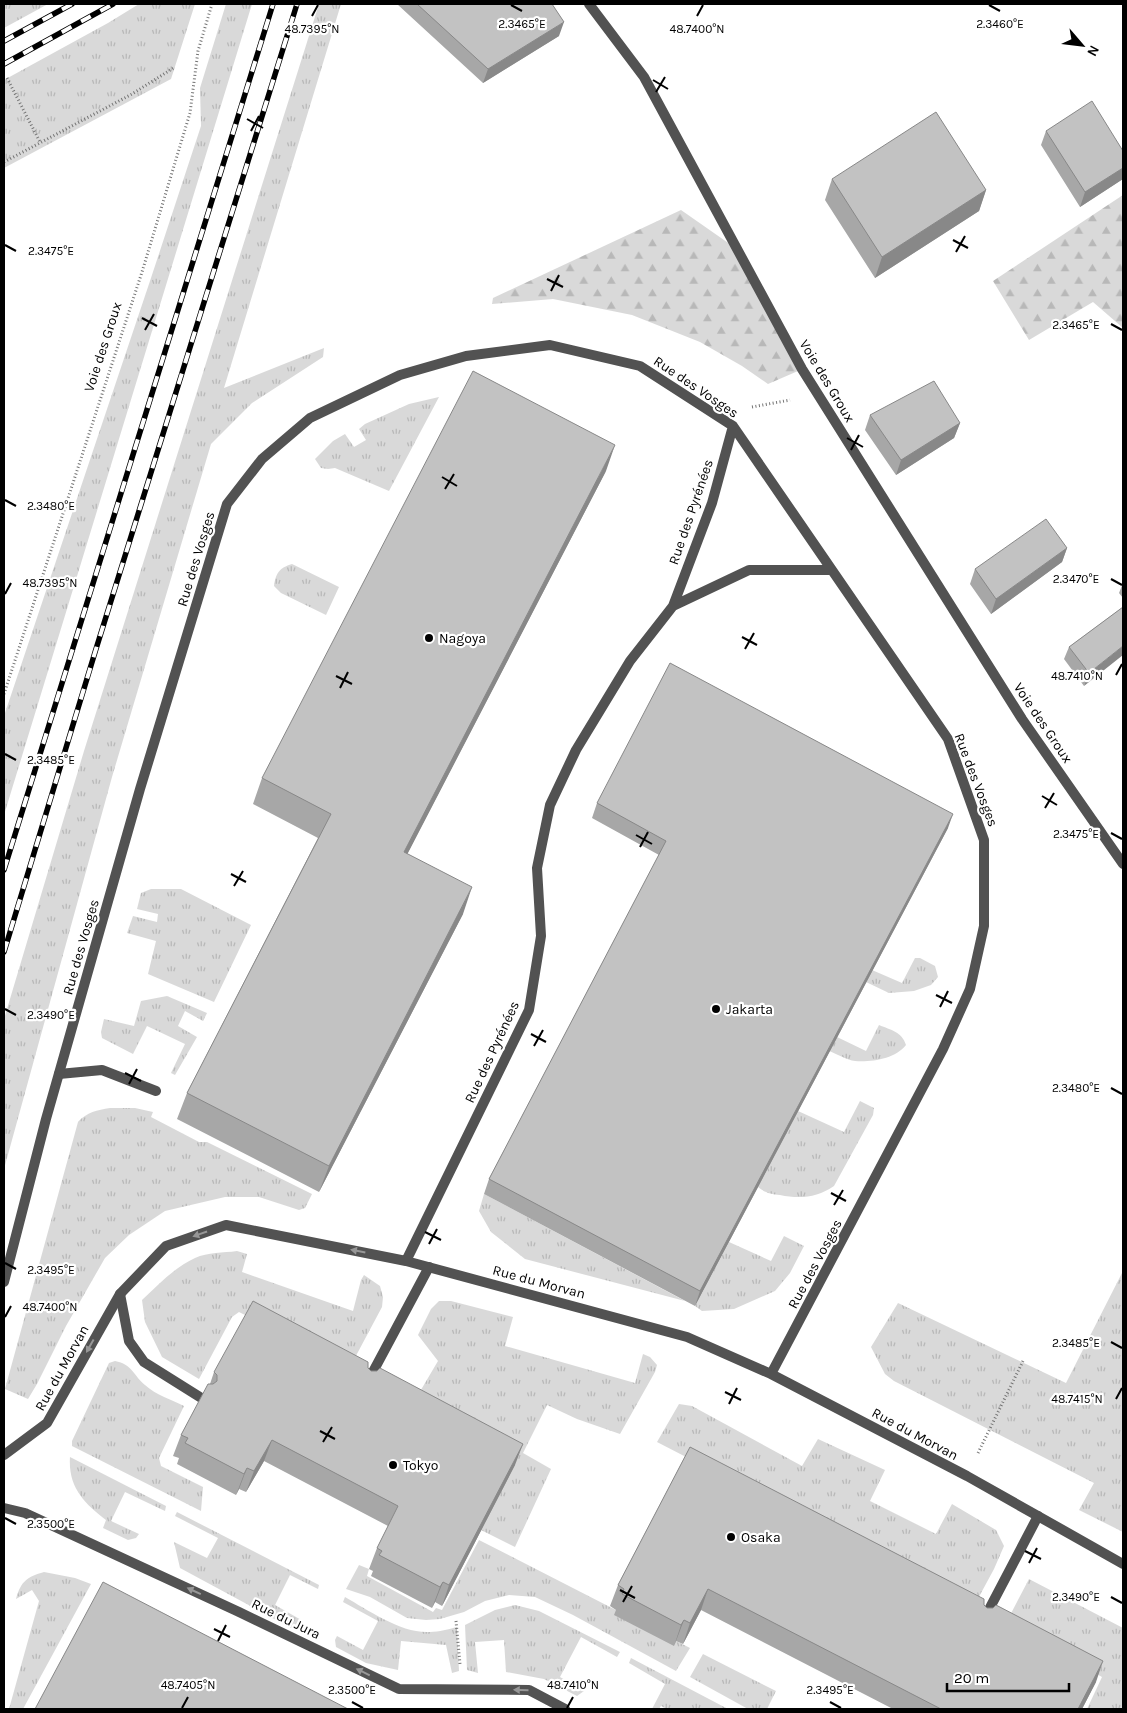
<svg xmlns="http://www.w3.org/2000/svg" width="1127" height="1713" font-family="Karla,sans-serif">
<defs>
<pattern id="grass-tufts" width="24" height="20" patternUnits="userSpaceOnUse" patternTransform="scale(1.25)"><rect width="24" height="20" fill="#d9d9d9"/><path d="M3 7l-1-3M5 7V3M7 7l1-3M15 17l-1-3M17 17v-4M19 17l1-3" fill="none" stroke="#b8b8b8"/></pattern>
<pattern id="forest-firs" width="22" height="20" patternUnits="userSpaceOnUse" patternTransform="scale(1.25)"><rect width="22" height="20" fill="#d9d9d9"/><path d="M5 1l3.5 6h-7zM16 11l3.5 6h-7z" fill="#b8b8b8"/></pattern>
</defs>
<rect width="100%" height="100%" fill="#fff"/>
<!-- grass -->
<path fill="url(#grass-tufts)" d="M4,4H48L4,28Z
M139,4H195L171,79L4,168V80L108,23Z
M226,4H252L4,815V716L151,278L201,126L200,88Z
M319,4H341L224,388L324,348L323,357L252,403L211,444L112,777L4,1169V1019L84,751Z
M439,397L389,491L335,468L328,469L321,468L315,459L333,441L345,434L354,447L366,440L359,429L365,424L409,404Z
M292,564L339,587L326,615L281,593L274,586C276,573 279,568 292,564Z
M151,889H181L251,925L214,1002L148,974L156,941L127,933L133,916L157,922L158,914L137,909L141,893Z
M915,958H920L935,966L938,977L931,985L914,991L889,993L866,982L872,970L902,983Z
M167,996L207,1013L203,1021L185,1011L178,1026L197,1037L175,1075L171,1073L185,1044L147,1026L133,1054L102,1038L101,1032L104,1019L134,1026L141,1001Z
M879,1025C891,1030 902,1032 906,1045C895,1059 873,1062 855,1061C847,1060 837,1054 829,1051L837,1037L866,1051Z
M860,1101L874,1108L873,1115L834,1186C817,1198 799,1199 780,1195C771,1194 765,1193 758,1187L798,1111L844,1132Z
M110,1108H135L153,1112L151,1117L199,1142H207L312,1194L305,1208L299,1210L259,1197H225L165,1211L129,1235L105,1258L66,1326L37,1384L28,1399L5,1389L78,1122C87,1112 97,1110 110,1108Z
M484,1194L685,1301L525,1259L491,1232L479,1211Z
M784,1236L804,1246L790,1273L775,1291L734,1309L702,1311L695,1306L729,1242L771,1261Z
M237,1251L247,1254L242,1272L353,1311L361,1280L364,1275L380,1286L383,1297L382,1307L350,1367L239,1312L232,1317L199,1379L162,1357L145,1322L142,1300C158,1285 175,1267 195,1258C208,1252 223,1253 237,1251Z
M1123,1271V1532L1079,1510L1094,1483L894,1381L885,1374L871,1347L898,1303L1066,1383Z
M439,1301H451L513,1317L505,1346L635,1383L643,1354L650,1357L657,1365L655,1372L620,1434L577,1419L547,1405L523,1453L551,1469L515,1547L481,1530L415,1400L438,1361L418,1335L431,1309Z
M115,1361C132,1364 134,1376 145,1385C156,1395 172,1400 184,1406L159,1458L161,1466L203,1487L201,1511L72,1446V1441L109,1363Z
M679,1404L692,1406L802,1466L818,1439L885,1470L870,1501L936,1534L952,1504L996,1530L1004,1546L994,1569L974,1606L657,1442Z
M70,1457L166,1506L165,1511L125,1492L111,1521L139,1534L136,1538L128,1540L103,1528L106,1520C84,1503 68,1487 70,1457Z
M177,1512L319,1585L318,1589L290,1575L275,1605L303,1621L291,1628L180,1568L174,1542L207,1558L218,1538L175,1516Z
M479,1540L690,1648L676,1671L573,1615L535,1597L509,1595L485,1601L464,1612L440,1619L426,1620L407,1618L370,1597L346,1589L359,1565L369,1569L367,1576L433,1612L436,1608L442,1610Z
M44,1572L75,1578L91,1584L23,1709H9L39,1601L32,1590L16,1599C21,1581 27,1577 44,1572Z
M1029,1579L1123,1628V1709H1087L1102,1677L1006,1623Z
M345,1597C368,1610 402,1634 430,1632C439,1632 449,1629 457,1627L459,1671L452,1673L446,1645L401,1641L398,1670L366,1663L336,1647L335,1640L337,1636L363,1650L378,1621L343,1602Z
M515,1605L539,1611L620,1652L617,1657L581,1637L560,1677L584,1691L577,1696L544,1679L506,1672L504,1640L475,1642L478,1673L467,1670L465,1625L495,1610Z
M703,1654L776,1691L767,1709H748L690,1677Z
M631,1658L728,1709H667L661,1706L659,1709H652L665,1684L629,1663Z"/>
<!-- forest -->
<path fill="url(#forest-firs)" d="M1123,195V328L1093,302L1029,340L993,281Z
M681,210L734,247L790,336L798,371L768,384L742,366L700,342L632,315L553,299L492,304L493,298Z"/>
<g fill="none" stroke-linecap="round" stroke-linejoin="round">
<!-- path -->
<path stroke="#747474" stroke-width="3" stroke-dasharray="1 2.5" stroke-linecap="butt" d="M7,78L40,142
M4,162L132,94L175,67
M752,407L790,400
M4,694L142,272L190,113L198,51L212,4
M978,1453L1023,1361
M456,1621L460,1664"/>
<!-- service -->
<path stroke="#525252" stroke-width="10" d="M59,1074L102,1070L156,1091
M120,1294L129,1341L144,1362L203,1399
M367,1383L429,1267
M984,1619L1038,1516"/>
<!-- minor -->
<path stroke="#525252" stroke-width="10" d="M589,4L644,77L802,369L1022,719L1123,864
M673,606L712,503L733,426
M406,1261L529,1010L541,936L537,868L550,805L576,750L630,661L673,606L749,570H831
M4,1282L46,1119L140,789L227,504L262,459L310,418L400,375L466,356L550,345L640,366L733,426L948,739L984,840V926L970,989L943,1049L771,1374
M4,1455L47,1423L120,1294L166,1246L226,1225L406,1261L687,1337L771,1374L967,1476L1123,1564
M4,1508L25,1513L239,1612L399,1689L529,1690L565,1709"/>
<defs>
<path id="rail" d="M4,41L72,4
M4,64L113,4
M4,870L273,4
M4,952L96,649L297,4"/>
</defs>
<!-- rail casing -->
<use href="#rail" stroke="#000" stroke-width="5.5"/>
<!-- rail -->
<use href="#rail" stroke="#fff" stroke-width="4" stroke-dasharray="11" stroke-linecap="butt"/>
</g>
<!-- wall -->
<path fill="#a7a7a7" d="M397,4H552L559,36L483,83Z
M1046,131L1123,151V179L1080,207L1041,145Z
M832,179L986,190L979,211L875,278L825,200Z
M870,415L960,423L954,438L896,475L865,430Z
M606,471L407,854L463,914L319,1192L177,1119L187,1093L318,838L253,804L262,778Z
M1067,548L1062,562L991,614L970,584L975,569Z
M1123,583V598L1119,593Z
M1123,607L1084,686L1064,659L1069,647Z
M597,803L948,828L695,1306L484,1194L489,1179L659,855L592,818Z
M368,1368L371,1371L515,1465L442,1606L435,1602L432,1608L371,1576L373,1571L369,1569L377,1548L388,1526L264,1461L246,1492L239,1489L236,1495L177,1464L179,1458L173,1456L181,1435L210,1384L214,1372Z
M690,1447L984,1605L987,1608L1096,1682L1082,1709H893L701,1610L683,1644L676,1641L674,1646L614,1615L616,1610L610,1606L618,1585Z"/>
<!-- shaded-wall -->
<path fill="#888" d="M564,22L559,36L483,83L488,69Z
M1123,168V179L1080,207L1085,192Z
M986,190L979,211L875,278L882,257Z
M960,423L954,438L896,475L901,460Z
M615,445L606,471L395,878L404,852Z
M1067,548L1062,562L991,614L996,599Z
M1123,646V655L1084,686L1089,673Z
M953,814L948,828L695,1306L700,1291Z
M472,887L463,914L319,1192L329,1166Z
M272,1440L264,1461L246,1492L254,1471Z
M523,1444L515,1465L442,1606L449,1585Z
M247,1468L239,1489L236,1495L244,1474Z
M443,1582L435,1602L432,1608L440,1587Z
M708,1589L701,1610L683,1644L690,1623Z
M684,1620L676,1641L674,1646L681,1625Z
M1103,1661L1096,1682L1082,1709H1078Z"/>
<!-- building -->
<path fill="#c2c2c2" stroke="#888" d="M417,4H552L564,22L488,69Z
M1092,101L1123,151V168L1085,192L1046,131Z
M936,112L986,190L882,257L832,179Z
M473,371L615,445L404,852L472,887L329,1166L187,1093L331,814L262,778Z
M934,381L960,423L901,460L870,415Z
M1046,519L1067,548L996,599L975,569Z
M1123,607V646L1089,673L1069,647Z
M670,663L953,814L700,1291L489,1179L666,841L597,803Z
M253,1301L368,1362V1368L371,1371H377L380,1368L523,1444L449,1585L443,1582L440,1587L379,1555L382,1551L377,1548L398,1506L272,1440L254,1471L247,1468L244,1474L185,1443L188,1438L181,1435L208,1384H213L217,1381V1375L214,1372Z
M690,1447L984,1599V1605L987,1608H993L996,1605L1103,1661L1078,1709H941L708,1589L690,1623L684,1620L681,1625L622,1594L624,1589L618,1585Z
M103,1582L348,1709H35Z"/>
<!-- one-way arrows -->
<defs><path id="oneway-solid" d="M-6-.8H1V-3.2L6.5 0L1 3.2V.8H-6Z" transform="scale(1.25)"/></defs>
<g fill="#979797">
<use href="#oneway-solid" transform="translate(200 1234) rotate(161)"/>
<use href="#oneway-solid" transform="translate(358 1251) rotate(-169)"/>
<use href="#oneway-solid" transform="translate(90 1346) rotate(119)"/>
<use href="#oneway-solid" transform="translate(194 1591) rotate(-155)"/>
<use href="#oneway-solid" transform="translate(363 1672) rotate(-154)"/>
<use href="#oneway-solid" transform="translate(521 1690) rotate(-179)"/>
</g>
<!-- ticks -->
<path fill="none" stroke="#000" stroke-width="2" d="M511,5L522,11M989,5L1000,11M312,16L318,5M697,16L703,5M653,80L668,89M656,92L665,77M247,119L263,128M251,131L259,116M953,240L968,248M5,245L16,251M956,252L965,236M547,279L563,287M551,291L559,275M142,318L157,326M1111,324L1122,330M145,330L154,314M847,438L863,447M851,450L859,435M442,477L457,486M445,489L454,474M5,500L16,506M1111,579L1122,585M5,594L11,583M742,637L757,645M745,649L754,633M1116,675L1122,664M336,676L352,684M340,688L348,672M5,754L16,760M1042,796L1057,805M1045,808L1054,793M1111,833L1122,839M636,835L652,844M640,847L648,832M231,874L246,882M234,886L243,871M936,995L952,1003M940,1007L948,991M5,1009L16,1015M531,1034L546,1042M534,1046L543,1030M125,1073L141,1081M129,1084L137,1069M1111,1088L1122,1094M831,1193L846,1201M834,1205L843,1190M425,1232L441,1240M429,1244L437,1229M5,1263L16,1269M5,1317L11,1306M1111,1342L1122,1348M725,1392L741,1400M1116,1399L1122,1388M729,1404L737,1388M320,1431L335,1439M323,1442L332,1427M5,1518L16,1524M1025,1551L1041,1559M1029,1563L1037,1548M620,1590L635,1598M1111,1597L1122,1603M623,1602L632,1586M214,1629L230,1637M218,1641L226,1625M352,1702L363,1708M830,1702L841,1708M182,1708L188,1697M567,1708L573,1697"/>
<!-- markers -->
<g fill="#000" stroke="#fff" stroke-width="2">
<circle cx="429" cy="638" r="5"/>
<circle cx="716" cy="1009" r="5"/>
<circle cx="393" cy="1465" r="5"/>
<circle cx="731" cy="1537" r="5"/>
</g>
<g text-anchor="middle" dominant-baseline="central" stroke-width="4.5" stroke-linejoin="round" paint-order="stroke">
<!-- street labels -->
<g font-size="14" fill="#000" stroke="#fff">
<text transform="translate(103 347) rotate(-72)">Voie des Groux</text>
<text transform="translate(827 381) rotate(59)">Voie des Groux</text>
<text transform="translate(696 387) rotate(34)">Rue des Vosges</text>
<text transform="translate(691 512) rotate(-71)">Rue des Pyrénées</text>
<text transform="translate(196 559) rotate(-73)">Rue des Vosges</text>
<text transform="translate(1043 723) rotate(56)">Voie des Groux</text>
<text transform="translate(976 780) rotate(69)">Rue des Vosges</text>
<text transform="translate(81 947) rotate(-74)">Rue des Vosges</text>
<text transform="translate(492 1052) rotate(-65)">Rue des Pyrénées</text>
<text transform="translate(815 1264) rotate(-62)">Rue des Vosges</text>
<text transform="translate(539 1282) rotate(15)">Rue du Morvan</text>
<text transform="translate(62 1368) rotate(-61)">Rue du Morvan</text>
<text transform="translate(915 1434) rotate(28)">Rue du Morvan</text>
<text transform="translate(286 1619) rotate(26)">Rue du Jura</text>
</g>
<!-- poi labels -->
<g font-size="14" fill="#000" stroke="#fff" text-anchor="start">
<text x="439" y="638">Nagoya</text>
<text x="726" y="1009">Jakarta</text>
<text x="403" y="1465">Tokyo</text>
<text x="741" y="1537">Osaka</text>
</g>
</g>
<g font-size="12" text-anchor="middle" fill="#000" stroke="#fff" stroke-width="4.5" stroke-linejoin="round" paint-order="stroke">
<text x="522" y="28">2.3465°E</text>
<text x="1000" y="28">2.3460°E</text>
<text x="312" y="33">48.7395°N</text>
<text x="697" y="33">48.7400°N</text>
<text x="51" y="255">2.3475°E</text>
<text x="1076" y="329">2.3465°E</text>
<text x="51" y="510">2.3480°E</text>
<text x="1076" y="583">2.3470°E</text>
<text x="50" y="587">48.7395°N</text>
<text x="1077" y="680">48.7410°N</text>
<text x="51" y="764">2.3485°E</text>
<text x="1076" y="838">2.3475°E</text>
<text x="51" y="1019">2.3490°E</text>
<text x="1076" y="1092">2.3480°E</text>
<text x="51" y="1274">2.3495°E</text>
<text x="50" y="1311">48.7400°N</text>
<text x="1076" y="1347">2.3485°E</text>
<text x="1077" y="1403">48.7415°N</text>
<text x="51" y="1528">2.3500°E</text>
<text x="1076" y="1601">2.3490°E</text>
<text x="188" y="1689">48.7405°N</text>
<text x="573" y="1689">48.7410°N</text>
<text x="352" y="1694">2.3500°E</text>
<text x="830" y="1694">2.3495°E</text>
</g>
<!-- border -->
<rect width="1127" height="1713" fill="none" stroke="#000000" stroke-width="10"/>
<!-- north arrow -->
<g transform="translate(1082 45) rotate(118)" stroke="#ffffff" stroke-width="4" paint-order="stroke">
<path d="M0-4L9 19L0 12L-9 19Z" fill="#000000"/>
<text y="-8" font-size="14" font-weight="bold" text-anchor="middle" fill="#000000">N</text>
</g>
<!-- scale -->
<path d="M947 1683v8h122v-8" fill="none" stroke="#000000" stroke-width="2.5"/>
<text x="954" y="1683" font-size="15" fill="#000000" stroke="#ffffff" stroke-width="4" paint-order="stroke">20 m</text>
</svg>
